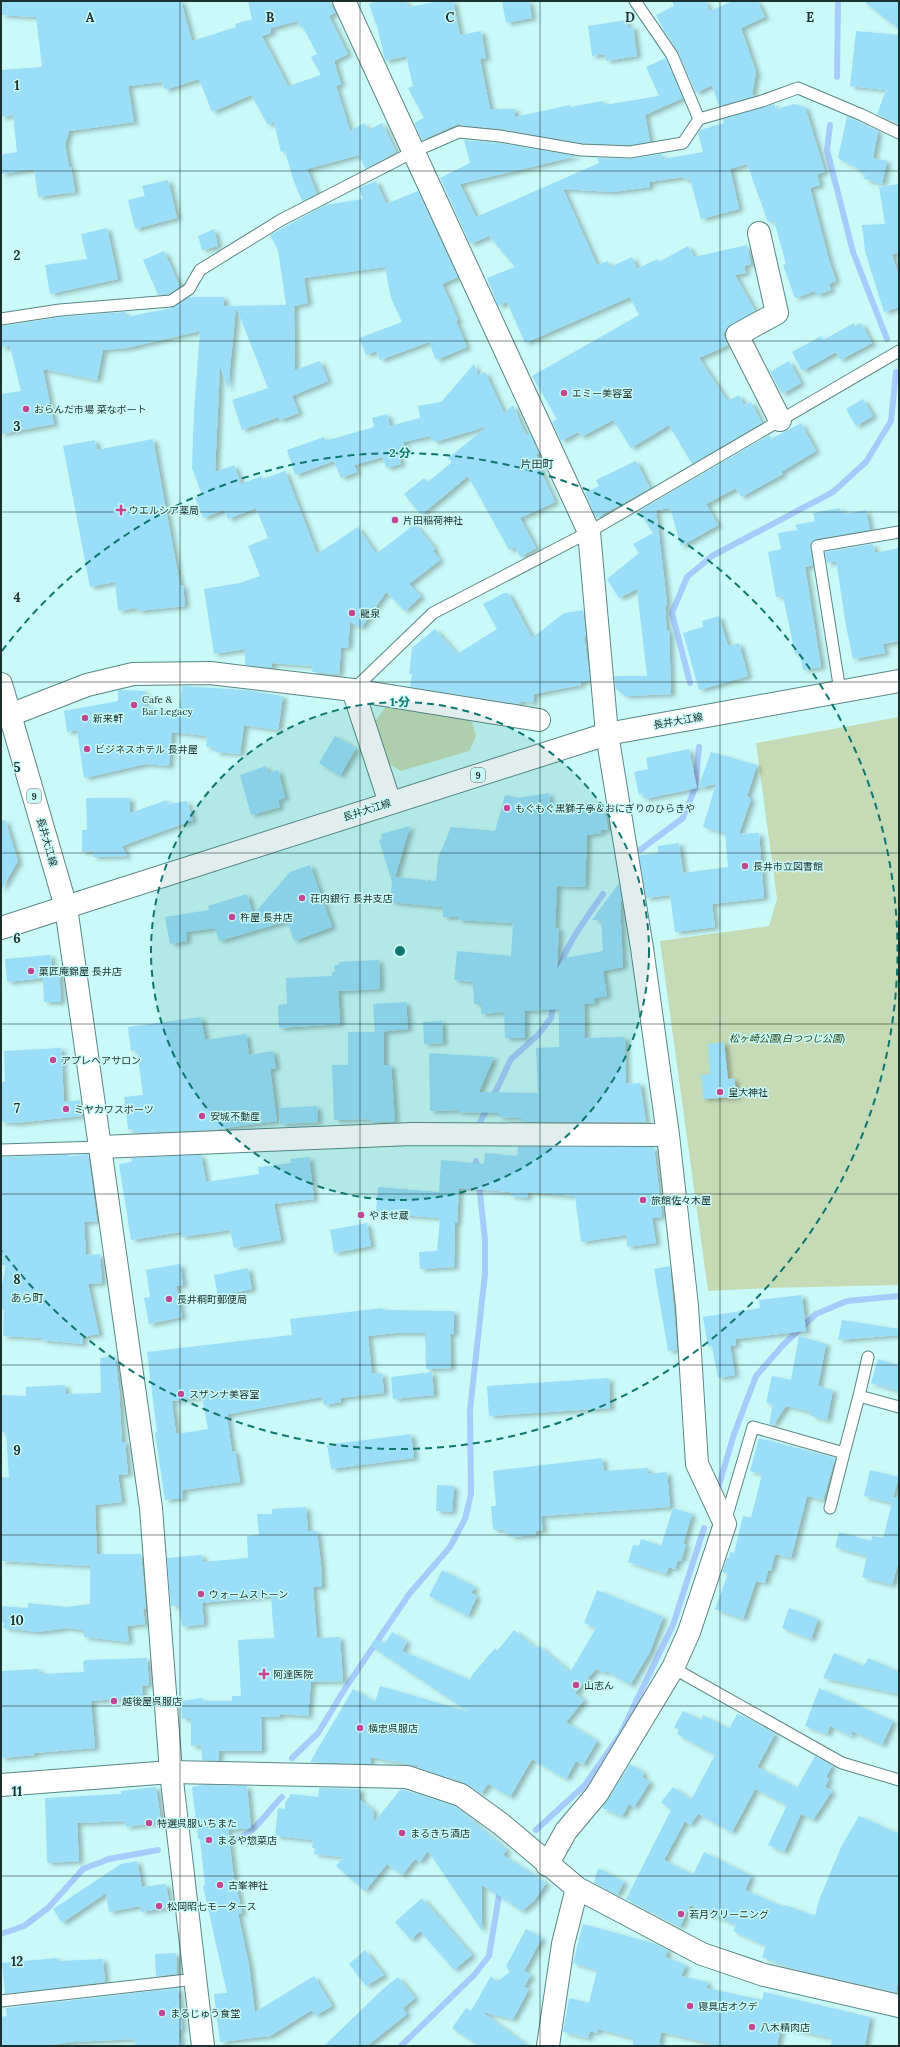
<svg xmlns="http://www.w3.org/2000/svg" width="900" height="2047" font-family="Lora,'Noto Sans JP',serif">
<defs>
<filter id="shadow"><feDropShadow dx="4.5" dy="2.5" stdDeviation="2" flood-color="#0004"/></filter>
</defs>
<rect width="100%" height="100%" fill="#c9faf8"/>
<!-- green -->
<path fill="#c5dbb6" d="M386,707L461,716L472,722L476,736L469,751L401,771L388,763L375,721Z
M899,717V1285L767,1288L708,1291L660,941L769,926L777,899L756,743Z"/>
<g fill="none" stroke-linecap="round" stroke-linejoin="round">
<!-- stream -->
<path stroke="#a7ccfb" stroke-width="6" d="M837,77L838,1
M830,125L827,150L853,252L887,339
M690,683L672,613L687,577L712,556L833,492L866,462L891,421L896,372
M640,850L683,818L695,788L699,747
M559,971C563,948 590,913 603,894
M492,1099L511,1059L538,1035L551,1018L554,1001
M480,1129V1122L488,1107
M476,1161L478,1171
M719,1485L734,1434L756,1376L783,1345L816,1314L847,1301L899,1296
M292,1758L318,1733L346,1687L410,1593L450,1547L465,1519L471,1494L470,1410L485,1274V1240L479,1183
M536,1830L585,1785L620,1735L673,1625L704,1528
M221,1844C256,1836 259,1820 282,1797
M1,1934L24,1926L48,1908L83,1869L109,1859L158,1850
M401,2046L475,1974L489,1956L500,1889"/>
</g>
<!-- building -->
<path fill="#9adef8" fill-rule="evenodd" filter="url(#shadow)" d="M1,1H181L192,41L236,27L235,24L252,19L248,1H329L335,13L329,16L348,54L334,61L341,84L336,86L350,131L364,123L368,130L382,123L396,152L366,169L359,155L307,169L317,194L302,201L293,179L285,151L281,152L274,122L268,125L251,95L212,112L199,79L165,90L162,82L128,86L134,122L69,131L65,144L69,167H71L75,192L38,197L34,169L1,174V155L17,152L13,115L1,117V70L42,67L36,17L1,15ZM297,21L300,28L303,27L317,54L311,57L321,75L288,86L262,36L271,33V28Z
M378,1H405L408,7L441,1H453L460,35L481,31L486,58L480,59L490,109H515V117L570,105V107L603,101L604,105L659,96L646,67L666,58L683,98L645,115L650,142L630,145L582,143L501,129L461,125L460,123L422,140L414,123L424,118L408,88L413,86L406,56L385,61L378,30L369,4Z
M502,1H529L532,18L506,23Z
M672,1H705L710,11L733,1H757L765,17L741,28L756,72L752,95L755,96L719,106L712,85L696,93L678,52L665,32L656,15L674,6Z
M863,1H899V29Z
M627,20L628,28L633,26L637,56L606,61L605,54L592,56L588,26Z
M856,31L899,35V124L877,114L886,90L850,86Z
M774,104L776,109L794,104L805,107L825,172L817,174L820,185L810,188L829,260L836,281L829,284L831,290L817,295L815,291L795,298L783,265L786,264L774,220L768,222L747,164L730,169L739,209L701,219L690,179L684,180V177L649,182L650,187L612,192L563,189L597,265L608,261L610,267L632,257L637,269L657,259L659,262L688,246L694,257L747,245L751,264L744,266L746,273L735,275L755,311L727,328L723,334L728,345L699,358L727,401L739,395L744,405L751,402L762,423L692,464L669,425L631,448L613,420L581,437L578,432L561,441L552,422L557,419L532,376L639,315L630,297L525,343L507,302L498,306L487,278L515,267L489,236L470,244L440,178L470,163L464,140L499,143L577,156L460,184L476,217L599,163L597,158L631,159L662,154L663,159L703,152L698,133L700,130L724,123L723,119Z
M847,116L878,131L873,158L887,161L882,184L864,179L865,174L859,172V169L838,158Z
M168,180L177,218L135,229L128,200L145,196L142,186Z
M376,181L386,204L418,191L458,277L442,284L458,320L456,321L467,347L436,360L429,342L380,360L376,351L366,355L359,338L402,322L391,298L385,267L304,278L308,303L294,306L295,370L320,361L328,381L292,396L299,413L280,420L279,417L242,430L232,400L268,388L236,307L228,389L220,366L215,472L234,465L241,484L262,476L263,479L285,471L317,554L358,527L376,554L415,524L435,549L433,551L440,560L409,584L421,596L405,611L386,592L361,628L350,622L348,648L341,647L339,674L312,672L313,666L272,663V668L245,665V649L214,654L204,589L240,583L260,576L248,546L268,538L256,508L228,519L224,510L203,518L195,498L202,495L192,468L194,411L200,331L127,348L103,350L97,380L43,369L54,424L1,434V394L21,391L10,346L1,348V326L61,317L125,312L126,317L172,308L189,297H224V306L286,305L278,250L270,235L325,205L363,199L359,188Z
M899,184V253L892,254L899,277V307L884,312L865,251L862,225L885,224L879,187Z
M107,228L118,279L50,294L45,265L87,259L81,234Z
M214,229L218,246L202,250L198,236Z
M164,251L180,287L169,294L158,295L143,260Z
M854,323L855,326L861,323L872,343L840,360L836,352L802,371L792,352L821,336L823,340Z
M789,361L801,383L782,394L770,372Z
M474,364L478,375L485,372L504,413L513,405L526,435L530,433L539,453L536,454L541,466L539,467L555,502L520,518L536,548L520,557L515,547L509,550L468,476L421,515L404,494L424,478L428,482L452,462L448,458L488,426L435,442L430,436L403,442L406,450L398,452L401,464L386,468L383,457L354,465L357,472L341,478L334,461L295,475L287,450L324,437L325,441L374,427L372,418L387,414L390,426L420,418L418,406L441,402Z
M863,399L873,416L856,426L846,409Z
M801,423L816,451L781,472L783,474L741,497L736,488L706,504L718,525L681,546L670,508L656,510L667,603L665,609L667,631L669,630L671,694L626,696L616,689L614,676H647L637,589L619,598L607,579L639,553L633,544L653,533L639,511L769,435L771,439Z
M153,439L180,585H183L185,606L138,611L137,608L118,611L115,582L90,587L63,446L95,440L97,450Z
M636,461L650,488L596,518L585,493L599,486L596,480Z
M840,508L841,512L846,511V514L866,510L870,530L816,539L811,543L813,565L805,567L821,667L803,670L800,653L795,654L783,596L776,597L768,552L781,549L778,533L798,530L795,525L815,521L813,513Z
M873,544L875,553L899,548V641L883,644L885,653L853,659L846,626L836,561L827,563L825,552Z
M504,593H508L532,638L564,613L583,610L586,637H584L590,680L580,682L581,685L534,694L533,703L521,701L520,704L410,687L412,674H409L412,648L435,629L457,654L497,629L483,604Z
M719,616L728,646L739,643L748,676L699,690L683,633L703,627L702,621Z
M182,686L245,690L283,696L278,730L244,725L240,754L215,752L216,748L206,747L207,736L172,732L169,766L146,764L84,778L77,730L67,732L64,711L118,701V690H121L145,691V706L179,713Z
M335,736L356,748L340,776L319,763Z
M689,749L697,788L644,799L643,794L639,795L634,772L648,769L646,758Z
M711,752L757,765L747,796L751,799L739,834L759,833L764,898L712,904L715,927L675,932L670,895L646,898L639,855L658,853V846L679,843L683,873L728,867L725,833L703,827L716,784L698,788Z
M266,766L268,773L278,770L285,798L278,800L280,807L251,815L240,775Z
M549,793L550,803L563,801L564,806L586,803L587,807L604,804L608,830H600L601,833L587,835L585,887L557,886L555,928H559L557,968L565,958L603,951L601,920H592L619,883L622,901H620L623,967L603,971L607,996L595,998V1003L584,1004L585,1038L625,1037L626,1084L640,1083L646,1122H521V1118L498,1117V1113L458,1112V1110L430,1111L429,1053L494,1057L479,1092L538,1093L536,1048L559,1047V1009L525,1011V1038H505L504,1012L481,1014V1004H474L473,982L454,980L457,951L511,956L513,923L458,920V917H443V907L390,902L392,882L379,840L382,839L381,834L410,826L395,877L425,880L426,884L428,880L436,881L438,858L451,827L495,831L505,795L518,798Z
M86,798H130V813L167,800L168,804L187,801L193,820L122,846L127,856L93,857V851L82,852V830H87Z
M5,820L18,861L1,890V821Z
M310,865L332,927L294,941L287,921L219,941L215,928L186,932L187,941L170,944L165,917L209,910L208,906L247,894L253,915L290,872Z
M51,955L52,967H59L61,1002H44L43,978L7,982L5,959Z
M379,960L380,989L338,991L340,1024L279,1028L278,1005L287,1004L286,978L332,976V972H335L334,965H339V962Z
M406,1002L408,1029L378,1032H384V1065H391L395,1121L371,1122V1119L334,1120L332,1065H348V1032H375L373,1004Z
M201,1017L205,1040L246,1034L249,1055L273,1051L276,1068L270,1069L277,1121L210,1130L134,1133V1130L128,1129L124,1097L143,1095L137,1050L131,1051L128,1027Z
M442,1021L443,1043L424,1044L423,1022Z
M724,1042L728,1079L734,1078L737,1097L703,1099L701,1075L710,1074L708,1044Z
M61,1048L64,1102L80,1100L82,1116L15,1123L1,1122V1082H5L4,1051Z
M317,1106L318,1122L280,1124L279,1108Z
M518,1147H654L662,1217L652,1218L656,1243L627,1247L626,1235L581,1242L575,1196L528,1192L527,1198L510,1196L511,1192L459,1188L457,1223H455L454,1267L420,1269L419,1252L437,1251L440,1218L376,1213L378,1187L439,1192L441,1160L484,1164L485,1153L517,1156Z
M88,1154L97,1221L84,1222L86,1255L100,1254L102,1283L88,1284L99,1334L82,1337L83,1344L41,1340L42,1338L3,1336L4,1309H1V1289L6,1265H1V1157L68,1155V1157Z
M201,1155L206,1182L259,1174L258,1167L291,1163L290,1159L309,1157L314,1199L274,1204L281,1240L234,1248L230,1230L182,1237L181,1232L131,1240L119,1164L132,1162L131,1158Z
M367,1223L371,1246L334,1253L330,1230Z
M180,1264L183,1285L176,1286L182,1317L149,1324L144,1298L150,1297L146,1270Z
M670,1266L677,1350L668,1351L654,1269Z
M248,1268L252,1289L218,1296L214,1275Z
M802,1295L806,1331L735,1339L736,1345L730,1346L735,1375L718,1378L712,1346L708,1347L703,1317L760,1308L759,1300Z
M383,1308V1310L454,1311V1334H450L451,1368L426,1369L425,1333H395L368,1336L372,1374L382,1373L384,1393L340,1398L341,1402L324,1405L322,1397L229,1414L227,1416L232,1452L235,1451L240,1482L182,1490L183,1498L165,1500L155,1433L157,1432L147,1352L292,1335L290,1319ZM202,1397L208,1429L176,1434L172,1401Z
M842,1320L899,1329V1335L838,1340Z
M799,1336L826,1344L818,1386L833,1390L827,1420L811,1416L812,1412L786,1406L773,1425L769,1424L773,1404L766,1403L772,1376L791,1380Z
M115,1356L119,1389L122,1442H125L128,1474L118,1475L122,1502L95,1505L97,1554H141L146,1608L143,1609L145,1624L127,1626L129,1642L84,1637L83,1630L67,1628L38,1632L3,1628L4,1623L1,1622V1606L28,1608V1603L66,1607L90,1604V1566L1,1561V1477L9,1478L6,1433L1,1432V1395L26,1396V1387L65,1385L66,1394L101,1393L100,1358Z
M878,1359L899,1366V1391L871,1383Z
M432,1372L434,1395L393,1399L391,1377Z
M609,1378L610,1408L489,1416L487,1386Z
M411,1434L414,1458L331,1469L327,1445Z
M759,1438L835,1458L823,1500L807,1496L791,1558L775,1554L771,1570L768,1571L765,1583L756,1581L743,1619L715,1609L728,1574L722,1572L727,1558H729L730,1552L734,1553L743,1516L751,1518L762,1474L750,1471Z
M602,1458L604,1471L648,1468V1474L667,1472L670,1507L541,1516L543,1530L535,1531L536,1535L510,1537V1532L503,1533V1529L493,1530L491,1506H496L493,1471Z
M870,1470L899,1477L893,1497L899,1498V1559L892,1585L862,1577L867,1556L835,1547L839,1532L871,1541L872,1536L883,1538L892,1503L864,1496Z
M437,1485L454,1486L452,1512L436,1511Z
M306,1507L308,1531H317L321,1565L322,1587H313L317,1638L340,1637L343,1681L311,1682L308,1716L280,1714V1717H261L262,1751H219V1761L202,1760L201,1745L191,1746V1718L182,1719L181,1701L202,1698V1701H232V1696H241L238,1640L274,1638L271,1596L202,1603L204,1624L182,1627L179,1605L171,1606L167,1558L202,1555L203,1562L248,1558L247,1536L259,1535L257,1514H272V1509Z
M673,1508L692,1514L683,1544L686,1545L681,1561L678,1560L675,1569L669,1567L666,1574L628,1562L633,1545L639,1546L641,1539L661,1546Z
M442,1570L475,1587L471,1593L477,1596L468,1616L429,1596Z
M597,1590L663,1617L650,1652L630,1685L606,1671L604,1673L596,1669L575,1693L584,1700L566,1722L597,1741L583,1765L576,1761L566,1779L532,1759L510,1797L488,1784L481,1794L465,1783L418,1768L420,1765H413L370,1757L371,1764L310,1762L353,1689L375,1702L380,1686L469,1712L371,1646L375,1639L385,1643L392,1632L407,1642L402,1651L470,1680L472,1675L495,1648L497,1651L514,1630L536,1648L539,1646L570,1672L596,1628L584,1623Z
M789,1608L818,1619L811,1639L782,1628Z
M834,1653L864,1666L868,1658L899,1672V1694L823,1678Z
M147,1658L149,1685L142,1686L143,1697L91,1701L95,1748L34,1753L35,1755L1,1758V1671L39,1669L40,1674L84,1672L83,1662L86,1660Z
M819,1688L893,1721L882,1745L852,1731L851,1736L830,1726L827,1734L805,1726Z
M683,1711L701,1720L703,1715L729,1729L737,1714L753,1721L775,1734L757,1767L797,1788L815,1756L832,1766L826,1777L829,1779L825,1787L832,1791L813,1820L801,1814L784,1852L768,1845L787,1805L755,1789L732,1832L698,1814L690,1825L685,1821L664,1860L693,1875L704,1852L751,1876L745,1890L784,1907L785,1905L815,1916L819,1900L841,1847L859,1816L899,1834V1974L896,1992L794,1969L762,1957L766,1946L733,1931L736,1925L690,1905L680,1927L626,1899L671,1810L661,1802L673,1787L691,1800L715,1755L677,1734L679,1730L674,1727Z
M630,1764L644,1773L642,1777L650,1782L634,1807L629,1804L622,1816L602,1808Z
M202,1785L247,1786L251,1828L228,1830L234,1879H235L242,1913L238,1914L249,1965L255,2012L314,1976L332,2006L315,2016L312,2010L270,2036L220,2042L214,1994L227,1993L203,1886L205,1885L200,1839H198L192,1787Z
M156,1787L161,1822L126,1827L125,1821L77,1823L79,1861L47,1863L45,1798L121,1794V1791Z
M319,1788L360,1789V1800L373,1810L374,1822L401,1789L455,1806L507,1850L503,1855L546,1883L534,1901L522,1911L482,1885V1931L428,1851L420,1862L415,1859L402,1875L387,1864L365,1891L336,1866L343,1857L314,1854L315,1848H312L313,1840L275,1836L278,1808L285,1809V1803L291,1794L318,1797Z
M137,1861L142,1887L166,1884L170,1907L141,1912L140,1906L109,1912L106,1893L62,1923L53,1909L121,1864Z
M598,1868L624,1882L617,1895L594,1883Z
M422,1898L472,1955L454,1970L420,1931L411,1940L395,1922Z
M583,1924L656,1944L668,1950L665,1957L686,1965L681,1976L708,1982L706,1988L762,2000L764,1992L870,2017L865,2046H831L832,2038L781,2027L777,2046H709L710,2043L661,2032L659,2046H633V2038L598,2029L597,2033L590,2031L588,2038L563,2032L569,1998L589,2003L597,1970L573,1963Z
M526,1929L542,1938L524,1971L531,1975L524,1987L529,1989L513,2019L482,2012L528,2046H479L452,2028L466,2008L471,2011L491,1976L496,1982L510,1972L506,1966Z
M365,1950L384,1975L366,1986L349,1964Z
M176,1953L177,1974L156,1976L155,1954Z
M58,1958L59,1961L103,1959L105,1982L5,1994L2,1963Z
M398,1977L415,1998L403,2008L407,2014L367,2046H324L384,1988Z
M178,1988L182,2030H179L181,2046H135L134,2039L74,2042L43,2046H1V2017L7,2016L6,2008Z"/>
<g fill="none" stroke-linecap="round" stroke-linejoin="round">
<defs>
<path id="lane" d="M635,1L672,55L699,119
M1,319L60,310L171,301L189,289L200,270L281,220L415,151L459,132L500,136L581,150L630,152L683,143L699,119L762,101L798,88L862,115L899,133
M353,690L433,613L589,532L899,351
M840,691L817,546L899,532
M1,1150L101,1147
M859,1396L868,1357
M830,1508L844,1453
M725,1522L753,1427L844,1453L859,1396L899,1407
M673,1668L842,1763L899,1780
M1,2001L196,1979"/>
<path id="street" d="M344,1L589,532L607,734L642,948L668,1135L687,1306L697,1464L725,1524L689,1632L673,1668L597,1794L566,1831L547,1865
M759,233L777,313L737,335L780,420
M353,690L539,720
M10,715L87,685L133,674L210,673L353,690L390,803
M101,1147L412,1134L668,1135
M1,1785L171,1772L407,1777L461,1795L501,1824L577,1888L702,1954L764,1975L899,2006
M548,2046L563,1944L577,1888"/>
<path id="secondary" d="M1,928L66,907L151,1508L171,1772L203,2046"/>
<path id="primary" d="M1,684L66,907L607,734L899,681"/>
</defs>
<!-- lane casing -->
<use href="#lane" stroke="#598685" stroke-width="13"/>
<!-- street casing -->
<use href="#street" stroke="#598685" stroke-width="24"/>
<!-- secondary casing -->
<use href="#secondary" stroke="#598685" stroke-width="24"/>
<!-- primary casing -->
<use href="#primary" stroke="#598685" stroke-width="24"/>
<!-- lane -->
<use href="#lane" stroke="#fff" stroke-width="11"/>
<!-- street -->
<use href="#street" stroke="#fff" stroke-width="22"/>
<!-- secondary -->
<use href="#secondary" stroke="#fff" stroke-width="22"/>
<!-- primary -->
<use href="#primary" stroke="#fff" stroke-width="22"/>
</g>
<!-- grid -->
<path fill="none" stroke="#1c302f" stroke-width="1" stroke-opacity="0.55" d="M180,1V2046M360,1V2046M540,1V2046M720,1V2046M1,171H899M1,341H899M1,512H899M1,682H899M1,853H899M1,1024H899M1,1194H899M1,1365H899M1,1535H899M1,1706H899M1,1876H899"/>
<!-- distance rings -->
<circle cx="400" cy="951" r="249" fill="#0f766e" fill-opacity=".12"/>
<g fill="none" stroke="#0f766e" stroke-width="2" stroke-dasharray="7 5">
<circle cx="400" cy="951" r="249"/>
<path d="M2 651A498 498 0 1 1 2 1251"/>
</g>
<!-- markers -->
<g fill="#c34594" stroke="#c9faf8" stroke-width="1.5">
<circle cx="564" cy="393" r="4"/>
<circle cx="26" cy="409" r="4"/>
<path d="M119 504h4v4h4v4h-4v4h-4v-4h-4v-4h4z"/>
<circle cx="395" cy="520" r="4"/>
<circle cx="352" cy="613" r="4"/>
<circle cx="134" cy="705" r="4"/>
<circle cx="85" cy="718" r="4"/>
<circle cx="87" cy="749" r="4"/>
<circle cx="507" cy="808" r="4"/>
<circle cx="745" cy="866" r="4"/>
<circle cx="302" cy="898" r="4"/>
<circle cx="232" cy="917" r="4"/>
<circle cx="31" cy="971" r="4"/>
<circle cx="53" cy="1060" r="4"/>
<circle cx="720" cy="1092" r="4"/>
<circle cx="66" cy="1109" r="4"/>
<circle cx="202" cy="1116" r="4"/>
<circle cx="643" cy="1200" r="4"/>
<circle cx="361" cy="1215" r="4"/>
<circle cx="169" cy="1299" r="4"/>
<circle cx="181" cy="1394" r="4"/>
<circle cx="201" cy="1594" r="4"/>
<path d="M262 1668h4v4h4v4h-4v4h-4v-4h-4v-4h4z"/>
<circle cx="576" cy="1685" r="4"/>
<circle cx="114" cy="1701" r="4"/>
<circle cx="360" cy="1728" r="4"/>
<circle cx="149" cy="1823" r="4"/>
<circle cx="402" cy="1833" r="4"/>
<circle cx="209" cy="1840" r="4"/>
<circle cx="220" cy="1885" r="4"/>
<circle cx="159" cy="1906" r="4"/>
<circle cx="681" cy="1914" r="4"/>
<circle cx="690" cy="2006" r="4"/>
<circle cx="162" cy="2013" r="4"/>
<circle cx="752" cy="2027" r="4"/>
</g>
<g text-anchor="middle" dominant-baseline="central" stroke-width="3" stroke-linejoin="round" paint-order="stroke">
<!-- shield labels -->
<g fill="#c9faf8" stroke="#506d6b" stroke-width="1">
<rect x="471" y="768" width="14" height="14" rx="3"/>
<rect x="27" y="789" width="14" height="14" rx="3"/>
</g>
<g font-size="9" font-weight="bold" fill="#1c302f">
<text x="478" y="775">9</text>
<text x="34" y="796">9</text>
</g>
<!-- poi labels -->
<g font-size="10" fill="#1c302f" stroke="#c9faf8" text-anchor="start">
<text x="572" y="393">エミー美容室</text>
<text x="34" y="409">おらんだ市場 菜なポート</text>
<text x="129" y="510">ウエルシア薬局</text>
<text x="403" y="520">片田稲荷神社</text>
<text x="360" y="613">龍泉</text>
<text x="142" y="699">Cafe &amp;<tspan x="142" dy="12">Bar Legacy</tspan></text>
<text x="93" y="718">新来軒</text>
<text x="95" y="749">ビジネスホテル 長井屋</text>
<text x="515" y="808">もぐもぐ黒獅子亭＆おにぎりのひらきや</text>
<text x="753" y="866">長井市立図書館</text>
<text x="310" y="898">荘内銀行 長井支店</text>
<text x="240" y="917">杵屋 長井店</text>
<text x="39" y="971">菓匠庵錦屋 長井店</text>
<text x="61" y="1060">アプレヘアサロン</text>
<text x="728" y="1092">皇大神社</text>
<text x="74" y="1109">ミヤカワスポーツ</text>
<text x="210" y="1116">安城不動産</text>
<text x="651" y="1200">旅館佐々木屋</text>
<text x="369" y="1215">やませ蔵</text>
<text x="177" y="1299">長井粡町郵便局</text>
<text x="189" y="1394">スザンナ美容室</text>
<text x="209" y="1594">ウォームストーン</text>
<text x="273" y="1674">阿達医院</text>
<text x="584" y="1685">山志ん</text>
<text x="122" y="1701">越後屋呉服店</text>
<text x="368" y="1728">横忠呉服店</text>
<text x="157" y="1823">特選呉服いちまた</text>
<text x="410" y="1833">まるきち酒店</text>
<text x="217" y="1840">まるや惣菜店</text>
<text x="228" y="1885">古峯神社</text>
<text x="167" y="1906">松岡昭七モータース</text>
<text x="689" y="1914">若月クリーニング</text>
<text x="698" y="2006">寝具店オクデ</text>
<text x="170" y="2013">まるじゅう食堂</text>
<text x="760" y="2027">八木精肉店</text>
</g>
<!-- street labels -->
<g font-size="10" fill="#1c302f" stroke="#c9faf8">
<text transform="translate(678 721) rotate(-10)">長井大江線</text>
<text transform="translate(367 810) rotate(-18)">長井大江線</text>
<text transform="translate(47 842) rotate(74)">長井大江線</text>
</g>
<!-- park labels -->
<g font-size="10" font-style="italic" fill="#2c4712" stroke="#c9faf8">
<text x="787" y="1038">松ヶ崎公園(白つつじ公園)</text>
</g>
<!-- neighbourhood labels -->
<g font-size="11" fill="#1c302f" stroke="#c9faf8">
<text x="537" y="464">片田町</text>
<text x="27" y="1298">あら町</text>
</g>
</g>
<g font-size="13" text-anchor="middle" font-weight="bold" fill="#1c302f" stroke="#c9faf8" stroke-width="3" stroke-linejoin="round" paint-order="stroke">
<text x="90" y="22">A</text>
<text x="270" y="22">B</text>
<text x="450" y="22">C</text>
<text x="630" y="22">D</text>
<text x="810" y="22">E</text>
<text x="17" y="90">1</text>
<text x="17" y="260">2</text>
<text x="17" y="431">3</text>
<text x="17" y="602">4</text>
<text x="17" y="772">5</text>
<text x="17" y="943">6</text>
<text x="17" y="1113">7</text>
<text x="17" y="1284">8</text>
<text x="17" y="1455">9</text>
<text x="17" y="1625">10</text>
<text x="17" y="1796">11</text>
<text x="17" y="1966">12</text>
</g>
<circle cx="400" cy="951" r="6" fill="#0f766e" stroke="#c9faf8" stroke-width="2"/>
<g font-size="12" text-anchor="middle" font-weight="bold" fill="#0f766e" stroke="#c9faf8" stroke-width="3" stroke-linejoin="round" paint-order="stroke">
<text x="400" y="457">2 分</text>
<text x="400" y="706">1 分</text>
</g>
<!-- border -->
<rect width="900" height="2047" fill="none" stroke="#1c302f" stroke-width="4"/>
</svg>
